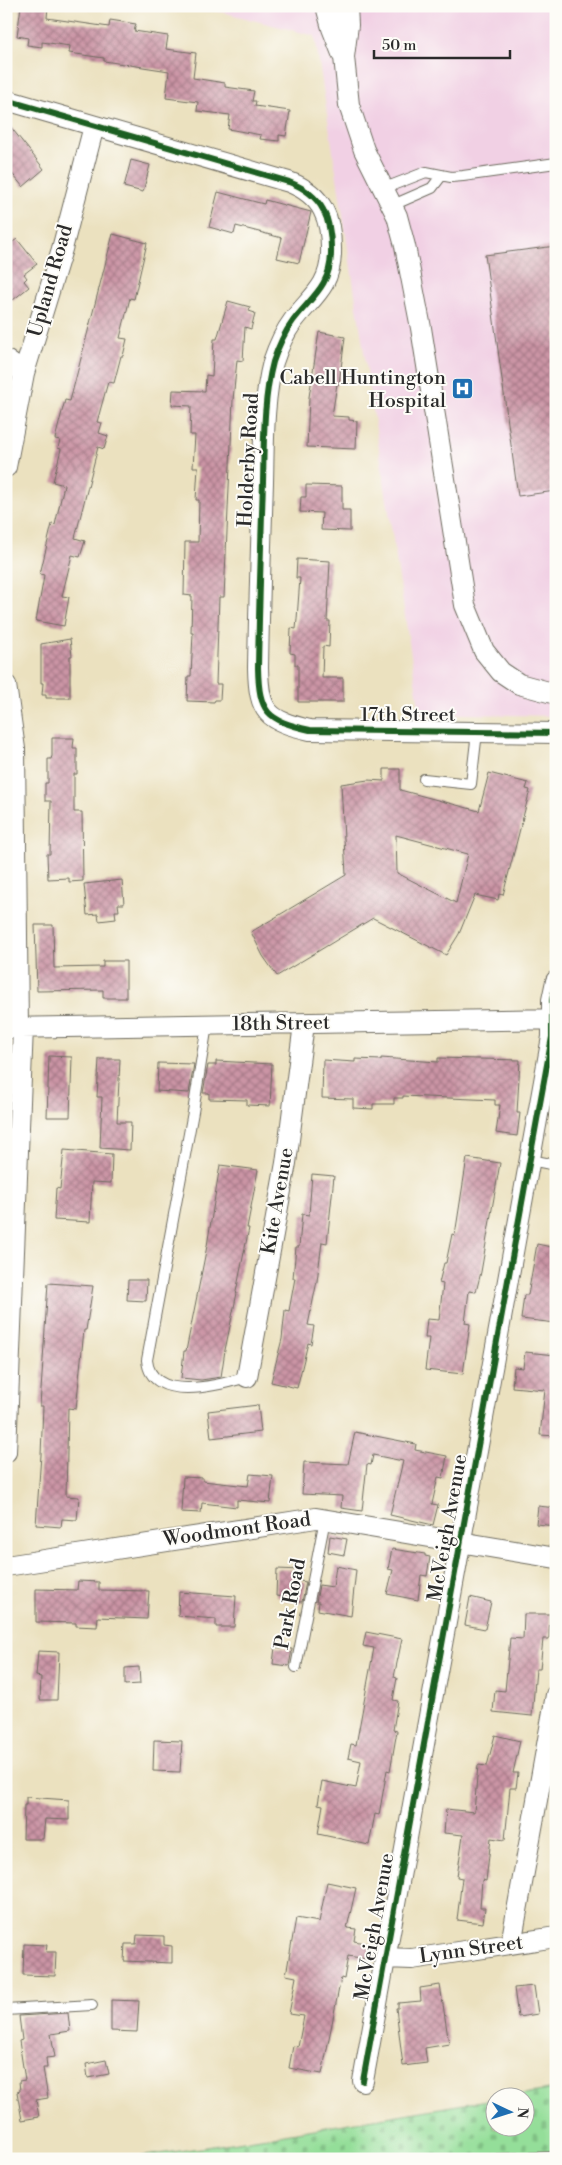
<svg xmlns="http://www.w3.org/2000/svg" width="562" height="2165" font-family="'Libre Bodoni',serif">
<defs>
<pattern id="cemetery-stones" width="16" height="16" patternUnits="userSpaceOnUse" patternTransform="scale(1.25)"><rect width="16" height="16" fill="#94de99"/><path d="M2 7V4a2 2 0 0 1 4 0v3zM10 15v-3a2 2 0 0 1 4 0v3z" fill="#80bf84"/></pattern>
<pattern id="building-cross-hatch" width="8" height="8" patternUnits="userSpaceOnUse" patternTransform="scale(1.25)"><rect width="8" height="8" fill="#cb94a5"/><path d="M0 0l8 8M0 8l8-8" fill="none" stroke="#a57987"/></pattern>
</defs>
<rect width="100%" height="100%" fill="#fdfcf7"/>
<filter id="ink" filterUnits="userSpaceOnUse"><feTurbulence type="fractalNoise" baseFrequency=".02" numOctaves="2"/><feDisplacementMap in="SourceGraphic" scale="10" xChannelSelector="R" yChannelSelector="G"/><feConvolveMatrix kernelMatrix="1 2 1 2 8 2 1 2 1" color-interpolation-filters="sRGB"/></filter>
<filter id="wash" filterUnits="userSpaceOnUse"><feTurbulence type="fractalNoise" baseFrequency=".0096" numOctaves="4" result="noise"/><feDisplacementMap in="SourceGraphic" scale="20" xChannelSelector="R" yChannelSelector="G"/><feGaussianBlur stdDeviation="1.12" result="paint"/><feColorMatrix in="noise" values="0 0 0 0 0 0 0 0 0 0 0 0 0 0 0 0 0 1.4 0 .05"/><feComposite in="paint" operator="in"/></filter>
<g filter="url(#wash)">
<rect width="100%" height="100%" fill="#ebe1bf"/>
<!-- built -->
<path fill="#f1d0e4" d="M215,6H556V716L420,713L315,36L214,10Z"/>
<!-- cemetery -->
<path fill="url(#cemetery-stones)" stroke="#608462" d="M556,2089V2159H124L201,2148L494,2099V2128H524V2098L504,2097Z"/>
<g id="blocks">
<!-- building -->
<path fill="url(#building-cross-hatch)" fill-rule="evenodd" d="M21,6H48L47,18L109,27L110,20L136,24L134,31L168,36L166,49L196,53L193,78L225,83V87L254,91L252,101H256L255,106L290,111L286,136L279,135V141L260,139L261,135L228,129L230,115L197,111L198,102L166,98L169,71L104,61V58L69,53L70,46L42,42V47L27,45L28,38L17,36Z
M6,121L44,169L23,187L6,166Z
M131,160L150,165L143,192L124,187Z
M218,192L256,202L264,204L265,200L311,212L299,263L277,258L282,238L236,226L234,234L209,227Z
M113,234L147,243L134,299L130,298L120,338L127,339L123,356H121L114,383L108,382L97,422L102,423L99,433L108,436L104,449L98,447L75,538L85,541L80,557L72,555L62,596L69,597L64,626L36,621L43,582L44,575L40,574L52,524L55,525L64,485L53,482L61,449L58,448L60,440L55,439L65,400L70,401Z
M17,239L37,264L24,274L27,278L24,281L29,287L13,300L6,291V247Z
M556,246V491L518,496L485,255Z
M228,301L250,307L249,311L255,313L251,329L245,327L243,361L237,360L233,400L224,597H219L216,684H221L220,700H215L214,702L187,701L188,676H191L193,633H191L192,596L184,595L185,542H198L199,500H196L198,467H193L195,435H190L191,406L172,405L173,390L205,391L206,375L212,376L214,339H217Z
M319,332L345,337L339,384H337L332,416L349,417V420L357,421L356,449L307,447L309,397Z
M306,485L342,486V510H350V531L321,530L322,513L300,512L301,497H306Z
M297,559L330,561L327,621H330L329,647L323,646L322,678H343V702H298V665H295V654L290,653L291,628L296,629L297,619L300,578H296Z
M70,639L72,656H70V698H46V695H42L43,683H41V644Z
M52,738H74L73,748H77V774H74V812H82L83,881L69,882V878L48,879L47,854H50L51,801H45V783H48V759H51L52,756Z
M384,769H400V790L479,811L489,773L528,783L526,789L530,790L503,895L499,894L498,900L475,895L459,934L446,955L373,918L277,976L263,956L251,932L346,875L341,784L368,780L384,781ZM396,835L468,854L456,903L397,873Z
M122,880L124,904H118L119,911H115L116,919L99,921L98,914L87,915L84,884Z
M35,925H53L54,968L103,967V961H126V998H103V990L37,991Z
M49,1056L72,1057L70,1117H47Z
M381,1058L438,1062V1058L520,1060L517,1113H520L517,1136L496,1133L500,1105H495V1100L403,1096V1098H394V1104H373V1109L353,1108V1099L322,1098L323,1060L355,1062V1059L381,1060Z
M99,1059H120L117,1122H131L130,1150L100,1148L102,1097H97Z
M216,1061L272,1064L270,1106L247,1105V1100L209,1099V1093H203L208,1065H216Z
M158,1063L194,1064L189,1093L157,1091Z
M64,1150L112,1154L111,1183L92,1182L90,1222L54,1220L56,1188L60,1189Z
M467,1158L500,1163L481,1272L476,1292L469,1291L465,1323L470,1324L463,1374L425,1370L429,1338H425L427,1319L439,1320L443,1284L439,1283L444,1263H446L452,1234L455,1235Z
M220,1165L258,1170L247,1228H249L236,1292L237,1293L225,1350L221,1377L201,1380L181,1378L184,1351H186L207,1246Z
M312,1174L334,1176L327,1243L322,1242L317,1281L308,1325L314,1326L311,1344L308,1343L297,1388L271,1382L282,1339L285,1310L289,1311L295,1278H293L296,1247H299L302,1214L309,1215Z
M537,1244L556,1248V1323L521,1319L524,1295H528Z
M128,1280H147L146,1301L127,1300Z
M48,1283L93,1286L86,1330H84L76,1409L68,1408L66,1496L79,1497L77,1520L62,1519L61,1527L36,1525L41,1455L43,1406H40Z
M525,1352L556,1355V1436L540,1435L545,1390L512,1387L514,1367L523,1368Z
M258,1405L261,1432L211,1438L208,1411Z
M355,1432L416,1444L415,1450L447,1456L443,1478L438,1477L432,1504L438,1505L433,1525L390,1515L403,1461L373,1455L371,1465L367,1464L362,1511L341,1508L342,1496L302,1494L304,1462L348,1464Z
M250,1474L273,1476L270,1503L237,1500V1507L202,1503L201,1513L181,1512L183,1477L203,1478V1481L248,1486Z
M538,1506L556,1508V1526L536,1524Z
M330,1536L347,1539L344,1555L328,1552Z
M392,1549L425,1554V1556L430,1557L427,1576L421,1575L418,1600L387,1594L393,1570L388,1569Z
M336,1566L356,1570L351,1616L318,1610L319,1602H316L319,1585L333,1587Z
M277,1569L301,1570L300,1581L306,1582L302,1602L284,1601V1597L276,1596Z
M78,1581L99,1582V1590L149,1591L147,1619L98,1617L97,1627L76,1626V1623L36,1622V1589L77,1590Z
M179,1592L236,1596L234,1627H216V1619L178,1616Z
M470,1597L491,1602L485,1629L465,1625Z
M524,1614H550L549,1639H543L540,1669H536L532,1716L493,1712L495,1690L505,1691L510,1638L523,1639Z
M366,1632L402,1639L394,1677L397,1678L393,1700L398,1701L393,1730L397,1731L390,1771L387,1770L379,1815L375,1814L369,1845L318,1834L323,1805L318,1804L322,1781L356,1788L361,1761L348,1758L351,1744L356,1745L374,1648L363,1646Z
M275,1647L292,1649L289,1666L273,1664Z
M38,1651L59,1652L57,1700H40L41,1677L36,1676Z
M139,1667L140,1684L125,1685V1668Z
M495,1735L520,1741L513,1773H518L516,1788H510L505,1840L491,1838L486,1881L482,1880L480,1908H485L483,1923L457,1920L462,1878L457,1877L463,1835L444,1833L446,1809L474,1812L478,1765L487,1766Z
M154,1740L182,1741L180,1772L153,1771Z
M26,1797L69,1800V1820L45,1819L43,1839H23L24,1805H26Z
M327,1882L356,1888L347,1928L356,1929L354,1941L376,1945L373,1960L348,1956L344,1979L341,1978L322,2074L289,2068L293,2046L298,2047L304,2016L289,2014L296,1977L286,1975L296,1918L319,1922Z
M137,1935L164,1936V1945L172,1946V1963L124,1961L125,1944H136Z
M24,1944L47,1945L46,1952H56L55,1976L23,1975Z
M440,1985L449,2044L425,2048L427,2063L403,2066L396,2008H398V2003L421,2001L420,1988Z
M534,1986L538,2014L518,2017L514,1988Z
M111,2000L139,2001L137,2032L111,2031Z
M68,2013L70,2031L51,2034L55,2057L46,2058L47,2068H43L48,2098L36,2100L39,2117L22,2120L17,2092L20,2091L19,2081L25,2080L19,2041L22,2040L19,2016Z
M106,2060L109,2074L88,2078L86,2064Z"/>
</g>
</g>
<g filter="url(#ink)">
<use href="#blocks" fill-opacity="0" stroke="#6e6b5f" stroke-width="1"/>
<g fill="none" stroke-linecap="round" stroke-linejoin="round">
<defs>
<path id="lane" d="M385,188L426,172L451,177L463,176L556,163
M393,205L432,188L442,175
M424,779L471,784L477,732
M207,1025L193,1112L147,1360C151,1404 220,1385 247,1377
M530,1160L556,1165
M296,1667L325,1519
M6,2010L92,2005
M498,2159L556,2157"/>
<path id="street" d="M326,6L332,28L343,56
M347,6L348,25L344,57L349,105L364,150L397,216L405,246L421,328L465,605L484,651L501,672L519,684L556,694
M6,100L289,182C323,195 332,219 331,254C330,287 311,297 293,321C284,333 278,347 273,362C263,400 264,443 263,482C261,544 259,606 258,668C259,713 267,720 310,730L556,733
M6,360L24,373
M6,467L24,373L62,249L94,126
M6,685L15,749L18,1028
M6,1028L556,1019
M247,1377L286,1163L304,1024
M6,1452L23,1027
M6,1566L316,1518L556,1558
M511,1944L556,1695
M385,1958L412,1959L556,1937
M363,2081L552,1037V1000L556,981"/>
</defs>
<!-- lane casing -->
<use href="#lane" stroke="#6e6b5f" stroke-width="12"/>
<!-- street casing -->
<use href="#street" stroke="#6e6b5f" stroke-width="22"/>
<!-- lane -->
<use href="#lane" stroke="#fff" stroke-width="10"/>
<!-- street -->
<use href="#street" stroke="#fff" stroke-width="20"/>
<defs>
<path id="cycleway" d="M6,100L289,182C323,195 332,219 331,254C330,287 311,297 293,321C284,333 278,347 273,362C263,400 264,443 263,482C261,544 259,606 258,668C259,713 267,720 310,730L556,733
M363,2081L552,1037V1000L556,981"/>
</defs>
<!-- cycleway casing -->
<use href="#cycleway" stroke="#fdfcf7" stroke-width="9"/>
<!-- cycleway -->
<use href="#cycleway" stroke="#1b5e20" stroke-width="6"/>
</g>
</g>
<!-- icons -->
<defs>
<symbol id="hospital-square" viewBox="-11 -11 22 22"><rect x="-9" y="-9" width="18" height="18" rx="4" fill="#1f6fb2" stroke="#fdfcf7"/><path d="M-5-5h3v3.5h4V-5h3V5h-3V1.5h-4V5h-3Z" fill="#fff"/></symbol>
</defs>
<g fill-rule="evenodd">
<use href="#hospital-square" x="450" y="376" width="25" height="25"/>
</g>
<g text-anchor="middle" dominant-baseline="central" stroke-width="4" stroke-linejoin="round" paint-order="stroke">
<!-- street labels -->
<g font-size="20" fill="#2b2b2b" stroke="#fdfcf7">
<text transform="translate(51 281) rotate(-74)">Upland Road</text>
<text transform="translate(249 460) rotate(-87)">Holderby Road</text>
<text x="408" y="715">17th Street</text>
<text transform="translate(281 1024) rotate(-1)">18th Street</text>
<text transform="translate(278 1201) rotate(-80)">Kite Avenue</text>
<text transform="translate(448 1528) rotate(-80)">McVeigh Avenue</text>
<text transform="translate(237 1530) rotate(-8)">Woodmont Road</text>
<text transform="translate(291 1604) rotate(-79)">Park Road</text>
<text transform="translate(375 1927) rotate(-80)">McVeigh Avenue</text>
<text transform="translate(471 1950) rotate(-8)">Lynn Street</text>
</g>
<!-- poi labels -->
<g font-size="20" fill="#2b2b2b" stroke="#fdfcf7" text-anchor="end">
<text x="446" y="378">Cabell Huntington<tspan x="446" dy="23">Hospital</tspan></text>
</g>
</g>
<!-- margin -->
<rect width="562" height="2165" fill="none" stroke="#fdfcf7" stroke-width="25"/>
<!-- north arrow -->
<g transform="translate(510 2112) rotate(94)"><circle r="24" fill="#fdfcf7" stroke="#a9a8a5"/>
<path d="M0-4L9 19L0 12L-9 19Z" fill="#1f6fb2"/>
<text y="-8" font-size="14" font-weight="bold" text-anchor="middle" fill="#2b2b2b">N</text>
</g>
<!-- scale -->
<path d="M374 50v8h136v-8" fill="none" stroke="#2b2b2b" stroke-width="2.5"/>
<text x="382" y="50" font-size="15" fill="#2b2b2b" stroke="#fdfcf7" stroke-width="4" paint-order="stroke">50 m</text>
</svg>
